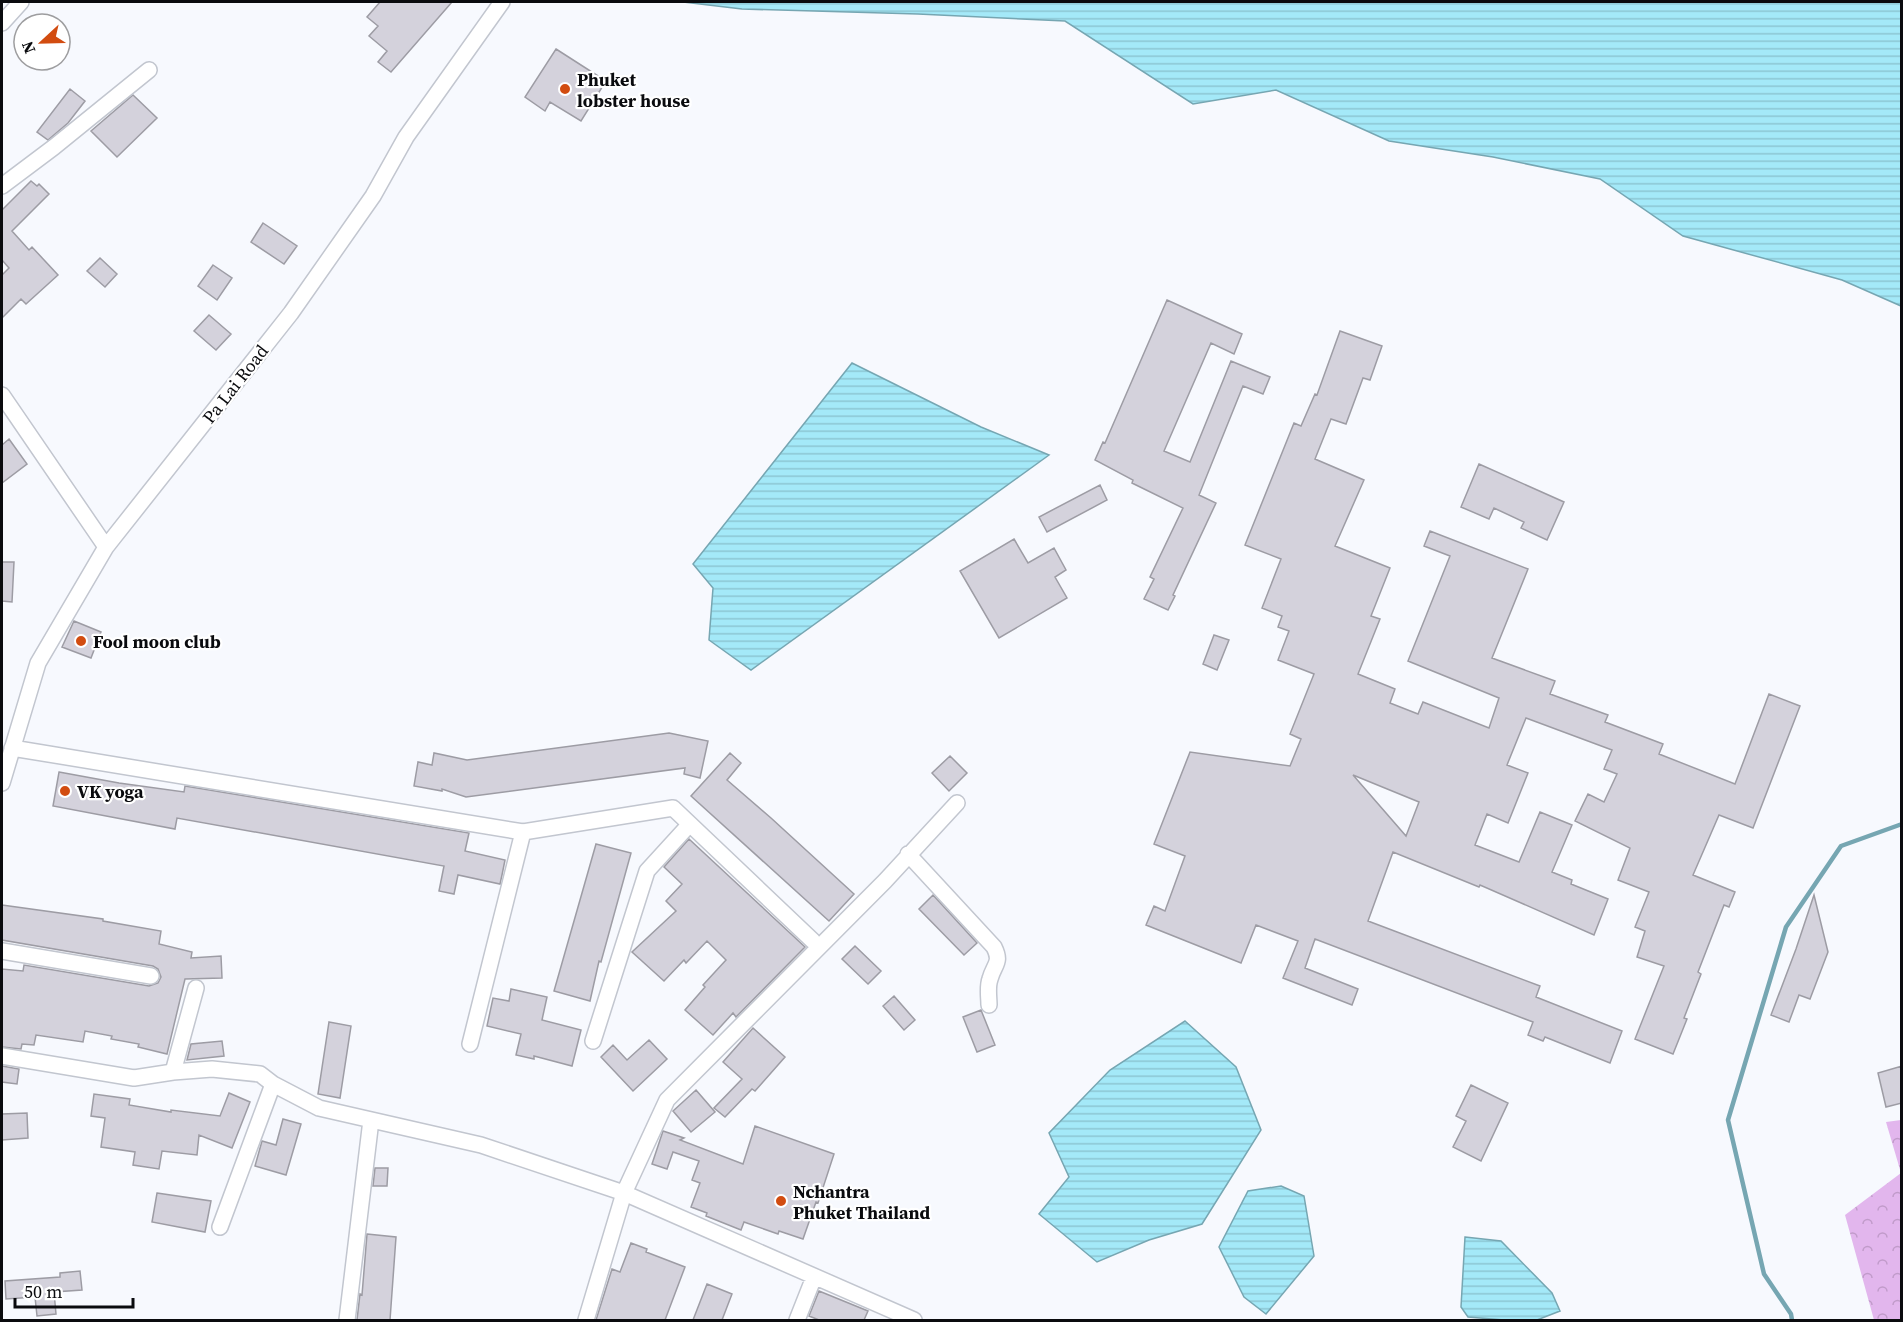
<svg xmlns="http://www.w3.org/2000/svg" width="1903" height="1322" font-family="'Source Serif 4',serif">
<defs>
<pattern id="forest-crowns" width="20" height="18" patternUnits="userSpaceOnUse" patternTransform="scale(1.5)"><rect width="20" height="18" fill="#e2b6ed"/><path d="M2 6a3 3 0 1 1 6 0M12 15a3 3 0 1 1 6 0" fill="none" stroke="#c19bca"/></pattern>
<pattern id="water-rules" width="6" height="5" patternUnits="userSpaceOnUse" patternTransform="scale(1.5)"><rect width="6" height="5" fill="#a4e9f8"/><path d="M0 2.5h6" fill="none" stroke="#8cc6d3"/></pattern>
</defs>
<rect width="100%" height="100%" fill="#f7f9fe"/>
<!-- forest -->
<path fill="url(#forest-crowns)" d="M1901,1120V1320H1874L1845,1215L1901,1173L1886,1122Z"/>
<!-- water -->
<path fill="url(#water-rules)" stroke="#76a6b2" stroke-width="1.5" d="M683,2H1901V306L1842,280L1683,236L1600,179L1493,157L1389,141L1276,90L1193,104L1065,21L918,14L742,9Z
M852,363L981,427L1049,455L751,670L709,640L713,588L693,564Z
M1185,1021L1236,1067L1261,1130L1202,1224L1149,1240L1097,1262L1039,1214L1069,1177L1049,1133L1110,1070Z
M1281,1186L1304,1196L1314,1256L1266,1314L1244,1297L1219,1247L1248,1191Z
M1465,1237L1501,1241L1552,1293L1560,1311L1537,1320H1504L1468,1317L1461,1307Z"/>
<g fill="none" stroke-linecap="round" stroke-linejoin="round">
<!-- stream -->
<path stroke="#76a6b2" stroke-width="4.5" d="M1792,1320L1791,1314L1764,1274L1728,1120L1786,927L1841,846L1902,824"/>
</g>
<!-- building -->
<path fill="#d4d2dc" stroke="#9d9ca4" stroke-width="1.5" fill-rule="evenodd" d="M380,2H452L391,72L378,62L387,51L369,36L378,26L367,17Z
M556,49L606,81L581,121L550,102L545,111L525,97Z
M70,89L85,101L68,123L48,140L37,132Z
M133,95L157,118L117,157L91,131Z
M31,181L37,186L39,184L49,194L12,231L29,250L32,247L58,275L26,304L21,299L2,318V275L9,268L2,260V210Z
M263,223L297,246L284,264L251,242Z
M100,258L117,274L105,287L87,271Z
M213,265L232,278L217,300L198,286Z
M1167,300L1242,334L1234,354L1211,343L1164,451L1190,462L1231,361L1270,377L1263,394L1243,386L1199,495L1216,503L1173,595L1175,596L1168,610L1144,599L1154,579L1150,577L1183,508L1132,483L1133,480L1095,460L1103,442L1105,443Z
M209,315L231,334L216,350L194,331Z
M1340,331L1382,346L1370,380L1363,378L1346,424L1331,419L1315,459L1364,480L1335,546L1390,568L1371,616L1380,619L1358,674L1395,689L1390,703L1418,714L1423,702L1489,728L1499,698L1408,661L1450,556L1424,546L1430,531L1528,569L1492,658L1555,681L1550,694L1608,715L1605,722L1663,744L1659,754L1735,784L1769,694L1800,706L1753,828L1719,815L1693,875L1735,892L1729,907L1724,905L1698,972L1701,974L1684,1018L1687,1019L1673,1054L1635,1039L1664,966L1637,957L1645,931L1635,927L1649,892L1618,880L1630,848L1575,821L1588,794L1604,802L1617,774L1604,769L1612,750L1526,718L1507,765L1528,773L1508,823L1487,814L1475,845L1519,862L1540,812L1572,825L1552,872L1572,880L1571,884L1608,899L1594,935L1480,885L1479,887L1393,852L1368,921L1540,986L1536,997L1622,1031L1610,1063L1545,1037L1543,1041L1528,1035L1533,1022L1315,939L1305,968L1358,989L1352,1005L1283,978L1298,941L1256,925L1241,963L1146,925L1154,906L1165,911L1185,856L1154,844L1190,752L1290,766L1301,739L1290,734L1314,674L1278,660L1289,631L1278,627L1282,616L1262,608L1281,559L1245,545L1294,423L1301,426L1315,394L1317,395ZM1353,775L1419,802L1406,836Z
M9,439L27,464L2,483V445Z
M1479,464L1564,502L1547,540L1521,528L1524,522L1494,508L1489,519L1461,507Z
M1100,485L1107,500L1047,532L1039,517Z
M1014,539L1028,563L1054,548L1066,570L1055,577L1067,598L999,638L960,571Z
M2,562H14L12,602L2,601Z
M74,621L101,632L91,658L62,647Z
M1214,635L1229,640L1217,670L1203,664Z
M669,733L708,741L700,778L684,774L685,768L466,797L442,789V791L414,786L418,762L432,765L434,753L467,760Z
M730,753L741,763L727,780L771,818L854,894L829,921L691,796Z
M950,756L967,773L949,791L932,773Z
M59,772L119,783L184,792L185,786L469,833L465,851L505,860L502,875L500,884L458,875L454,894L439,891L444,866L177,818L175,829L53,806Z
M689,839L805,947L736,1017L733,1013L713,1035L685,1010L705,987L703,985L726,960L707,941L686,963L684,960L664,981L632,952L676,911L666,901L682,884L664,867Z
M596,844L631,853L601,962L599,961L590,1001L554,991Z
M933,895L977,943L964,955L919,909Z
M1814,895L1828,952L1810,999L1799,995L1789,1022L1771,1015L1796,949Z
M2,905L103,919V921L161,931L159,944L192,952L191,958L221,956L222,978L185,979L167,1054L138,1047L139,1044L111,1039L112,1036L85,1031L83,1042L36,1035L34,1045L22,1044L21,1049L2,1047V969L23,971L24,965L149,986L158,983L161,977L158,969L153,966L2,940Z
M855,946L881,971L868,984L842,959Z
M511,989L547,997L542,1020L581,1030L572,1066L534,1056V1059L516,1055L521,1034L487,1026L493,998L509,1001Z
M894,996L915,1020L904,1030L883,1006Z
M981,1010L995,1045L977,1052L963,1017Z
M329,1022L351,1026L340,1098L318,1094Z
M753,1028L785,1057L755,1091L752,1089L725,1117L714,1108L742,1079L723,1062Z
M649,1040L667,1059L633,1091L601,1057L613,1045L627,1060Z
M222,1041L224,1056L187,1060L191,1044Z
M2,1066L19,1069L17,1084L2,1082Z
M1902,1066V1103L1886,1107L1878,1073Z
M1471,1085L1508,1103L1481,1161L1453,1147L1466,1121L1456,1116Z
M696,1090L715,1112L691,1132L673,1111Z
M229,1093L250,1102L232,1148L199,1135L197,1155L162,1151L159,1169L133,1165L135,1152L101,1147L105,1118L91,1116L94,1094L130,1099L129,1105L171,1112V1110L220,1116Z
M27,1113L28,1138L2,1140V1114Z
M283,1119L301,1124L286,1175L255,1166L262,1141L276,1145Z
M755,1126L834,1154L818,1203L816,1202L803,1239L779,1231L778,1234L744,1222L741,1230L706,1216L707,1213L691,1207L700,1183L692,1180L699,1161L673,1152L667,1169L652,1164L663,1131L684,1138L680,1140L743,1164Z
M375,1168H388L387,1186H373Z
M157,1193L211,1201L205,1232L152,1222Z
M367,1234L396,1237L390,1320H357L360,1294L362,1295Z
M631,1243L647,1249L646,1252L685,1267L665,1320H596L612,1269L620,1272Z
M80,1271L82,1290L54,1292L56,1314L37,1316L35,1297L6,1299L5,1281L60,1277V1273Z
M707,1284L732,1294L722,1320H693Z
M819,1291L868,1311L864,1320H819L809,1316Z"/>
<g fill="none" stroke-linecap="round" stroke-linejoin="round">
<defs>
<path id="minor" d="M2,23L21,2
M2,186L54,147L149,70
M2,395L106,547
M12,748L523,832L673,808L813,941
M2,783L38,663L106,547L291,313L373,196L406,137L502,2
M908,854L994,947C1002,963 994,964 990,979C987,987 989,997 989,1005
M2,951L151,976
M593,1041L647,871L689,825
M470,1044L523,832
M2,1056L134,1078L173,1072L212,1069L260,1074L273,1084L319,1108L481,1145L624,1193L914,1320
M173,1072L196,988
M220,1227L273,1084
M347,1320L371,1120
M586,1320L624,1193L667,1100L885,881L957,803
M797,1320L814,1277"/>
</defs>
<!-- minor casing -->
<use href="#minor" stroke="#c2c6cf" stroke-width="18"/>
<!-- minor -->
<use href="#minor" stroke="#fff" stroke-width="15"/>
</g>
<!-- markers -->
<g fill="#d24c10" stroke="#fff" stroke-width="2">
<circle cx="565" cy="89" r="6"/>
<circle cx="81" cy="641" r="6"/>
<circle cx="65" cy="791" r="6"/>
<circle cx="781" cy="1201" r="6"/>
</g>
<g text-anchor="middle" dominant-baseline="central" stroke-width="4.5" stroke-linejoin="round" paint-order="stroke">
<!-- poi labels -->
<g font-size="18" font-weight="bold" fill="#0a0b0e" stroke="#fff" text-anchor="start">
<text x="577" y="79">Phuket<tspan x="577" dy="21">lobster house</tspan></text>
<text x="93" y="641">Fool moon club</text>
<text x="77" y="791">VK yoga</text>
<text x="793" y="1191">Nchantra<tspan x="793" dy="21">Phuket Thailand</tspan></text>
</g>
<!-- street labels -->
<g font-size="18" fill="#0a0b0e" stroke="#fff">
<text transform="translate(235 384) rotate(-52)">Pa Lai Road</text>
</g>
</g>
<!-- border -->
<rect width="1903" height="1322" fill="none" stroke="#0a0b0e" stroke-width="6"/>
<!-- north arrow -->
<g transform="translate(42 42) rotate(248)"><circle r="28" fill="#ffffff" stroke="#9d9d9f" stroke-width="1.5"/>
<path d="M0-4.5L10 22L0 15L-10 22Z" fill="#d24c10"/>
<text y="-9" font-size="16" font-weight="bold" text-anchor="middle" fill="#0a0b0e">N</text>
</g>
<!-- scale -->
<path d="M15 1298v9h118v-9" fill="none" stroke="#0a0b0e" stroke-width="3"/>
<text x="24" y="1298" font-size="18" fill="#0a0b0e" stroke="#ffffff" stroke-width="4.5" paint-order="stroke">50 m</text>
</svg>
